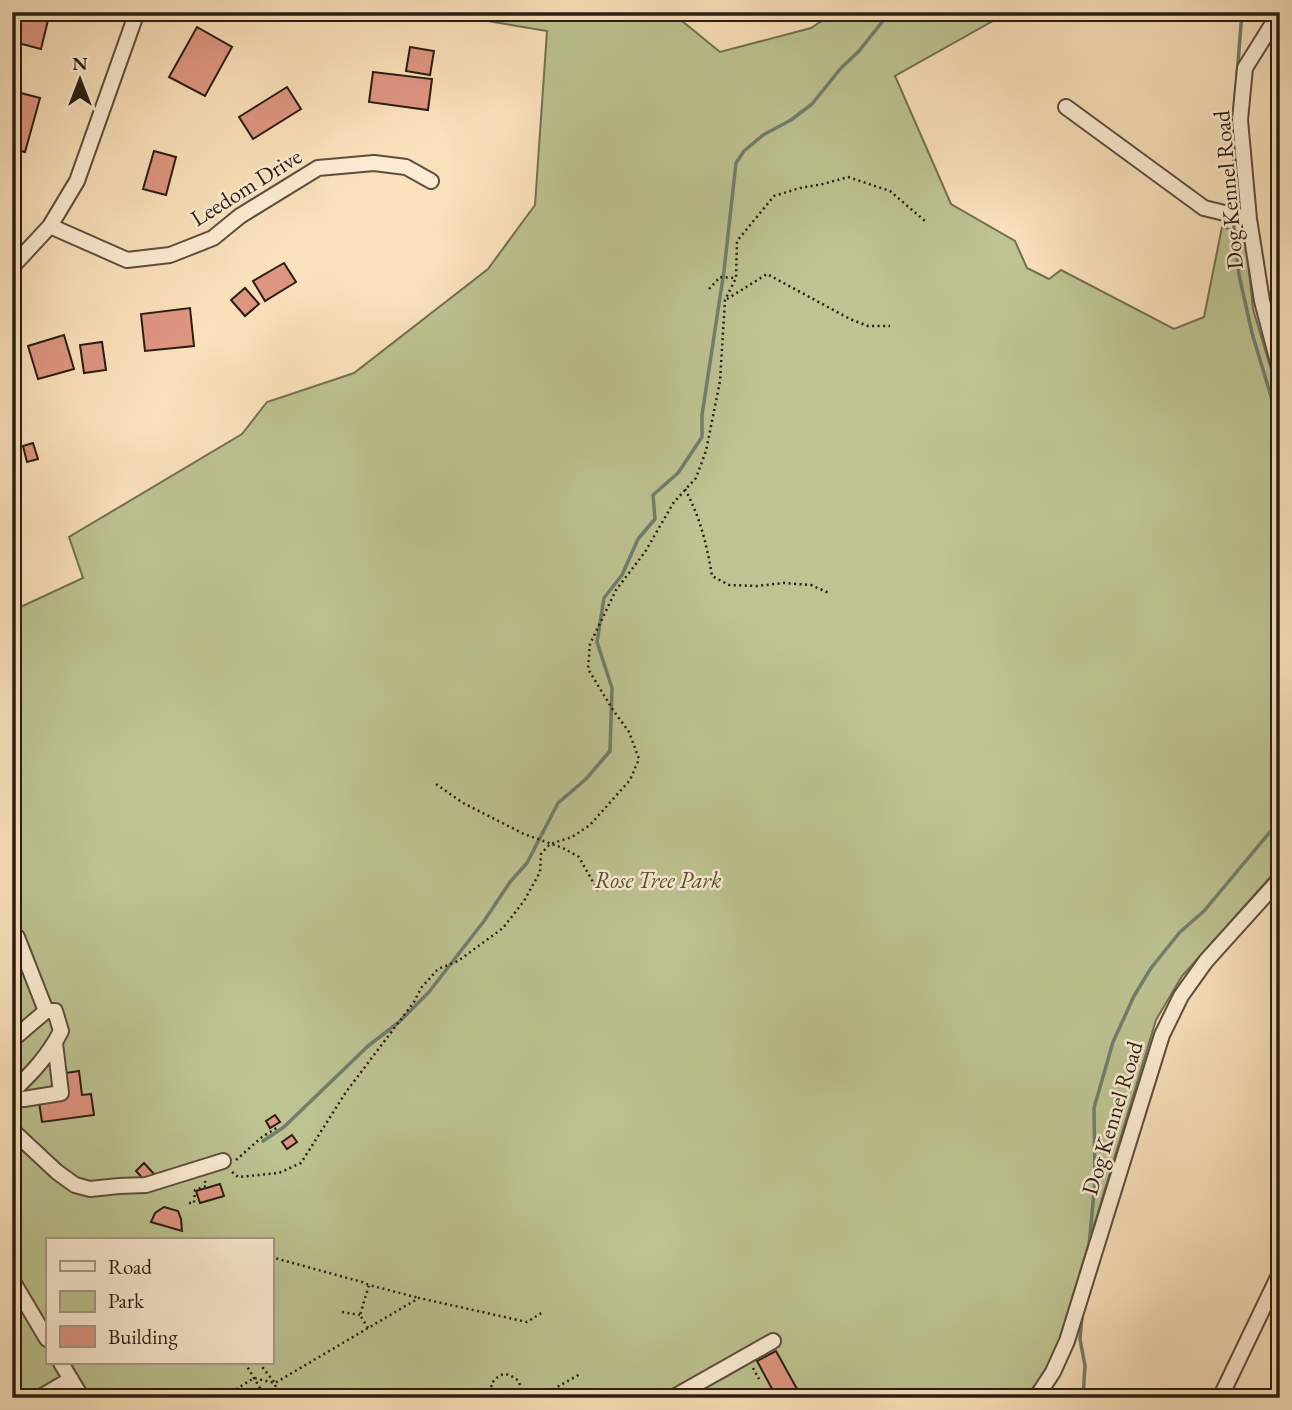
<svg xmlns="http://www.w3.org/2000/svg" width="1292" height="1410" font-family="'EB Garamond',serif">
<rect width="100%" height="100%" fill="#fae1bb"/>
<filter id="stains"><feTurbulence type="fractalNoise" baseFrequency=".00286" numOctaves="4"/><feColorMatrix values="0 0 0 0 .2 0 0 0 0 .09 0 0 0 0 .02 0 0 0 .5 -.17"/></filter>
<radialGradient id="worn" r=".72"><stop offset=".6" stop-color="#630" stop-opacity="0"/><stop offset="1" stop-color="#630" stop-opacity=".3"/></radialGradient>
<!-- green -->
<path fill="#bdc391" stroke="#737052" stroke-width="2" fill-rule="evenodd" d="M433,12H671L720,52L811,28L835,12H1000V17L895,76L951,204L1015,241L1027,268L1049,279L1061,270L1174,329L1204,317L1222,227L1245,233L1253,309L1280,400V866L1182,976L1156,1020L1058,1345L1044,1375L1024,1398H25L12,1375V611L83,578L69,537L242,434L267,402L354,373L488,269L535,205L547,31ZM47,1240H271V1363H47Z"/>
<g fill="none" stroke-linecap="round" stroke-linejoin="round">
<!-- stream -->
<path stroke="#707e6f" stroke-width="3.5" d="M1235,102L1242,12
M1233,211L1234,131
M1233,218L1239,275L1252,333L1273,403L1280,416
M263,1141L284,1127L368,1046L399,1022L429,992L484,921L510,882L527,863L558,803L586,779L610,751L612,688L597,642L604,598L622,575L638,539L655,519L653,495L678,473L702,437V415L724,271L736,163L744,151L763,135L791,120L812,104L841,68L859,51L890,12
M1089,1246L1095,1181L1094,1108L1113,1042L1134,996L1151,968L1180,932L1204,911L1280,820
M1082,1316L1080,1339L1085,1366L1083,1398"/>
</g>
<!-- building -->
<path fill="#df9681" stroke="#291d14" stroke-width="2" d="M21,12H50L41,49L14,42Z
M197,27L232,47L205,96L169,77Z
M410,47L434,51L430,75L406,71Z
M373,72L432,79L428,110L369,102Z
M287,87L301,109L253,139L239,117Z
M17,92L40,98L25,152L12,149V95Z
M154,151L176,157L166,195L143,189Z
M284,263L296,282L265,301L253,281Z
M245,288L259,304L245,316L231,300Z
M190,308L194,346L145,351L141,314Z
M64,335L74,369L38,379L28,346Z
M102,342L106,370L84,373L80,345Z
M33,443L38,459L27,462L23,446Z
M79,1071L82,1095L91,1094L94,1115L42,1122L39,1102L68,1093L66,1073Z
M275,1115L280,1122L270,1128L266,1121Z
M292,1135L297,1142L287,1149L282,1142Z
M144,1163L154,1174L146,1182L136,1171Z
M220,1184L224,1196L200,1203L196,1191Z
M164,1207L178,1211L181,1219L182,1231L151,1222L155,1213Z
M776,1351L802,1398H777L757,1361Z"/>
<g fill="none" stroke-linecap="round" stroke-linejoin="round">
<defs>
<path id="minor" d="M1280,12L1245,68L1240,120L1249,219L1262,301L1280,370
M1066,107L1204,208L1249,219
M50,226L127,260L170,255L213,238L240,216L318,168L374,163L406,167L431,181
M12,267L50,226L77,181L137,12
M12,1040L46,1011
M12,1092C32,1073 49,1055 61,1031L55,1011H46L17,937
M12,1099H24L61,1093L55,1043
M12,1130L57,1172L75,1185L90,1189L119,1186L146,1185L223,1161
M12,1280L47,1339
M61,1363L82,1398
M39,1398L71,1379
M672,1398L773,1341
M1036,1398L1053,1372L1067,1341L1162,1035L1181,996L1206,961L1280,879
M1220,1398L1280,1273"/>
</defs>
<!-- minor casing -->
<use href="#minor" stroke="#5d4e3e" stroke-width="18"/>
<!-- path -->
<path stroke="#291d14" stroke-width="2.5" stroke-dasharray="2 3.5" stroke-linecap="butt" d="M709,289L720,277L736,278
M727,299L767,274L850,319L868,326H890
M685,489C700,517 707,545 712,576L729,585L757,586L784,583L811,585L829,593
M436,784L463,803L524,834L563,848L579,857L598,891
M236,1160L262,1137L278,1127
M232,1172L238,1177L279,1173L301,1163L346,1092L414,1002L421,988L438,969L458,961L503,928L524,901L540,872L541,854L550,844L572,837L590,825L630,780L639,759L629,732L613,710L588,669L590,644L616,590L645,552L674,502L696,478L706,451L720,381L725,300L736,278L737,241L774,196L800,188L823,184L848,177L890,191L925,221
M189,1203H194L195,1190L206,1186L205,1181
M271,1257L362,1282L369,1285
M342,1312L360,1315
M368,1328L360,1315L369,1285L419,1298
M245,1363L266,1398
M259,1363L275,1383L277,1397L275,1398
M753,1368L759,1379
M232,1392L236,1398
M222,1398L254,1378L275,1383L419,1298L527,1322L543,1312
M493,1398L491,1384C502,1371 506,1372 519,1381L522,1395
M546,1398L552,1390L580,1374"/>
<!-- minor -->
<use href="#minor" stroke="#fcecd3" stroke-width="14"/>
</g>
<g text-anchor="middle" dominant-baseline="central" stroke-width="5" stroke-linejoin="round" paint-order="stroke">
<!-- street labels -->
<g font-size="23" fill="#291d14" stroke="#fcecd3">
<text transform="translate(246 187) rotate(-32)">Leedom Drive</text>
<text transform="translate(1228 190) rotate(-95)">Dog Kennel Road</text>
<text transform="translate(1112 1118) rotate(-73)">Dog Kennel Road</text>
</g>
<!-- park labels -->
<g font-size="23" font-style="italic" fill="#554f3a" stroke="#fcecd3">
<text x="658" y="880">Rose Tree Park</text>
</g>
</g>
<!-- margin -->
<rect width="1292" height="1410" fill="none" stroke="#fae1bb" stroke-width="42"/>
<rect x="14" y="14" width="1264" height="1382" fill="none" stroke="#291d14" stroke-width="3.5"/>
<rect x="21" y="21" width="1250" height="1368" fill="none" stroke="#291d14" stroke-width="2"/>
<!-- legend -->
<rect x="46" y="1238" width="228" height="126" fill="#fcecd3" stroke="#a89987" stroke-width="2"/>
<rect x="60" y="1261" width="35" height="10" fill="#fcecd3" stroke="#a89987" stroke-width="2"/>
<text x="108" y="1274" font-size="21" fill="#291d14">Road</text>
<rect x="60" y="1291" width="35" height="21" fill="#bdc391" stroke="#a89987" stroke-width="2"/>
<text x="108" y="1308" font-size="21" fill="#291d14">Park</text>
<rect x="60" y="1326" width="35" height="21" fill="#df9681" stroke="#a89987" stroke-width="2"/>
<text x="108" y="1344" font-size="21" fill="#291d14">Building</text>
<!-- north arrow -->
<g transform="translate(80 80)" stroke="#fcecd3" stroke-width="5" paint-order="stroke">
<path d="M0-5L12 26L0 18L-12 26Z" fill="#291d14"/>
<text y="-10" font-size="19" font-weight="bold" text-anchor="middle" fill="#291d14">N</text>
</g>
<rect width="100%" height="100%" filter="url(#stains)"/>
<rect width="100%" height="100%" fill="url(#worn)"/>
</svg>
